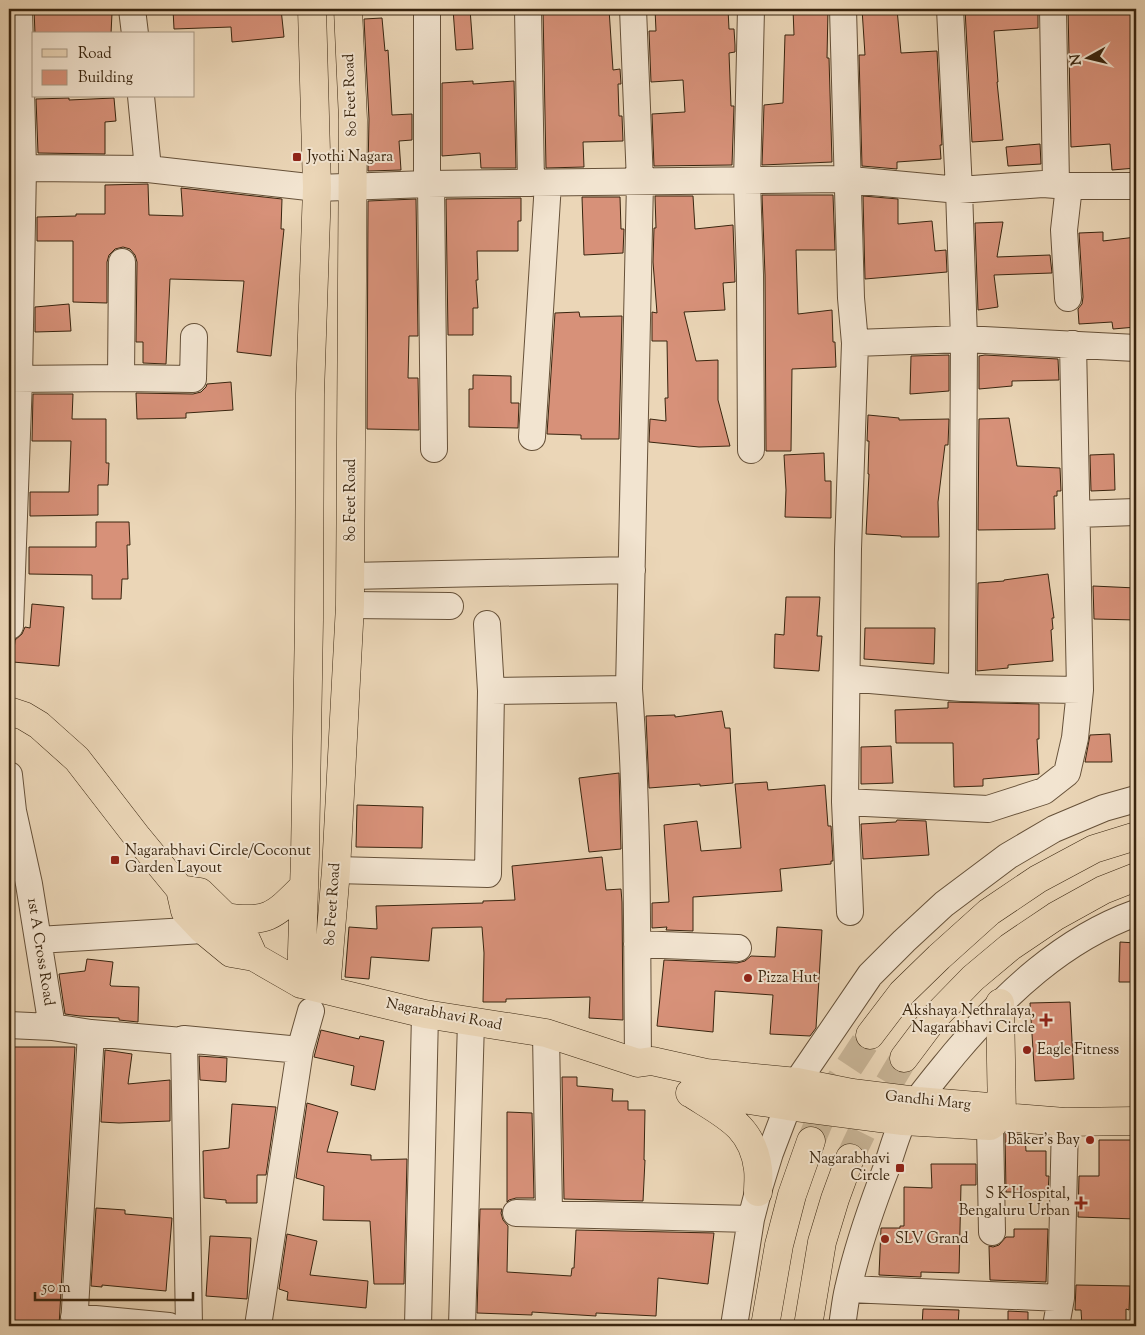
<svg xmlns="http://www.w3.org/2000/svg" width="1145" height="1335" font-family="'Sorts Mill Goudy',serif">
<rect width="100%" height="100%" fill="#ebd6b7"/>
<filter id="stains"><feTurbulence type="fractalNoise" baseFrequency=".004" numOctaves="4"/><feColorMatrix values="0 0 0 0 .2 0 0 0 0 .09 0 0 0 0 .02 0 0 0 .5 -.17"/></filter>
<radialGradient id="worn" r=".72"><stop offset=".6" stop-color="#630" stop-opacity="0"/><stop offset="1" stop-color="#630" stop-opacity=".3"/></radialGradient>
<!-- building -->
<path fill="#d79179" stroke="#39250f" d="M34,9H111V13H112L111,34H35Z
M173,9H281L284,37L232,42L231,27L174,29Z
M453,9H470L473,49L456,50Z
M543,9H609L613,70L620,69L621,84H618L619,116H622L623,141L583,142L584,167L546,168Z
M655,9H728L729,29H734L735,45V52L729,53L731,106H734L732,165L654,166L652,114L685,112L683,80L651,82L649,31H656Z
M793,9H828L827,58H829L832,162L762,165L764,105L783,103L785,35H794Z
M862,9H897L901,53L937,51L942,145H940L941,159L897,162V169L862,166L859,55H865Z
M965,9H1038V28L994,31L998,82H997L1003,140L972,142Z
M1068,9H1136V168L1112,170L1110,144L1071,147Z
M382,18L385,51L388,50L392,115L412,114V140L399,141L401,170L368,171L369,119L364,19Z
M473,81V84L514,81L516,168H481L480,153L442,156V83Z
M69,98V100L114,98L116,121L105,122V154L38,153L36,99Z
M1040,144L1041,164L1008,166L1006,147Z
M148,184L149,215L183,216L181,188L282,199L281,229H284L271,356L237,352L244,281L170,279L166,364L143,363V342H136L137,262L135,255L130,249L123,247L115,249L109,255L107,262V303L73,302V241H37V217L76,216V214H105V185Z
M762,195H833L835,250H796L798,314L832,310L833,342H835L836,367L792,369L791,451H766L765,275Z
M655,196H693L695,229L733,225L735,282L723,283L725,310L684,312L696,361L718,360V400L730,446L699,447L649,442L650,419L666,421L665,398H668L667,341H652V312L657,313L653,262L654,228H656Z
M863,196L898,199V224L932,221L935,251L946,250L947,272L865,279Z
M582,197H620L621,229H624L623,253L584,255Z
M521,198V221H518V251H477L478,280H476L478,308H473V335H448L446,199Z
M416,199L418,336H409L408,378H418L419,430L367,429L368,201Z
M1003,222L997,257L1050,255L1052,273L994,275L998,307L978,310L975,223Z
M1103,232V241L1136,237V285L1134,286L1136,327L1113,329L1112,322L1079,324L1078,309L1082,304L1083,297L1079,233Z
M69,304L71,331L35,332V307Z
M579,312L580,317L622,316L619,439H581V435L547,434L555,313Z
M949,355V391L910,394L911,356Z
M985,355L1058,359L1059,380L1012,381V386L979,389V356Z
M473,375L511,376V403H519L518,428L469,427V389H473Z
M231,382L233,410L186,413V418L137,419L136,393L193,394L201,392L206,387L207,384Z
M33,394H73L72,419H106V463H109L108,485H98V515L30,516V492H69L71,441H32Z
M868,415L899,418V420L949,419L948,445H945L938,502L939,537H901V536L866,534L869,474H868L869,441H867Z
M1009,418L1017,466L1060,468L1061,491H1057V496H1054L1055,529L978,530L979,419Z
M824,453L825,481H831V518L785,517L786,490L784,455Z
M1114,454L1115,490L1091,491L1090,455Z
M96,522H129L130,545H127L128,579H122L121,599H92V575L29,574V547H96Z
M1048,574L1054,618H1052L1053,629L1051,630L1053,661L1008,665V668L977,671L978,583L1004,581V580Z
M1093,586L1136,588V620L1094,619Z
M786,597H820L817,636H822L819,671L774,668L775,634L784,635Z
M32,604L64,607L59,666L13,662L15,640L22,634L25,627L30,628Z
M865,628H935L934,664L864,659Z
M948,702L1039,704V739H1037L1039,774L983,779V786L954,787L953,743H896L895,710L948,708Z
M722,711L725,728H730L733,783L700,786V784L649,788L646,716L675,715V717Z
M1110,734L1112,762H1085L1090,735Z
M891,746L893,783L861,784V747Z
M619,773L621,849L589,852L579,778Z
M767,782L768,790L825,785L828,826H831L833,861H831V864L780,869L782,891L693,897V931L666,930L667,927L652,928V903L669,902L664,825L697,821L701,851L741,848L735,784Z
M357,805L423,807L422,848L356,847Z
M897,820L926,821L929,855L863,859L861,824L896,822Z
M602,857L606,890L621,889L622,902L623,1020L589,1018L590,997L506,999V1002H483L484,953L482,927L432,928L429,961L371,957L369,979L345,977L349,927L377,929L376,906L483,903V901L515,900L512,866Z
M777,927L822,930L816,1028L810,1036L770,1034L773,995L715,991L713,1032L657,1026L664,960L737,963L745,961L751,956L775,957Z
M1120,942L1136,943V982H1119Z
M87,959L113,962L110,985L111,986L139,987L138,1022L119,1020V1018L80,1016L65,1014L59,974L85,971Z
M1070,1002L1074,1079L1035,1081L1030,1003Z
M321,1030L359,1039L360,1036L384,1041L375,1090L351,1085L354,1066L314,1057Z
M9,1047H75L59,1326H9Z
M105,1050L132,1054L128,1084L170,1080V1121L119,1123L101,1122Z
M199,1056L227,1058L226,1082L200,1080Z
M562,1077H577V1086L613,1089L612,1101H628V1110H645L644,1160H645L643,1201L564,1199Z
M307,1103L338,1112L327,1152L371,1155V1160L407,1159L404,1284H374L370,1221L323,1220L324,1186L296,1178Z
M232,1104L276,1107L266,1175H257V1203H226V1200L204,1198L203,1151L229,1148Z
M507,1112L532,1113L534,1198H516L509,1200L507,1202Z
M1005,1133L1025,1135L1026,1151H1046V1176H1049L1048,1192H1006Z
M1099,1140H1136V1219L1078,1217L1079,1176H1099Z
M931,1164H976V1185H961L959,1273L921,1272V1277L879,1275L881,1228H900V1226H904V1187L932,1188Z
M96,1208L125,1210V1214L172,1218L166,1291L102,1285V1287L91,1286Z
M480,1209H502L501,1213L503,1220L508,1226L507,1272L571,1276L572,1268H574L576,1230L714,1233L708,1284L658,1278L656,1316L596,1313V1316L532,1312V1315L477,1313Z
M1014,1229H1048L1046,1282L990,1280L989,1246L993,1247L999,1245L1006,1237H1014Z
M287,1234L317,1241L310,1275L368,1281L366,1308L287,1300L288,1292L279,1289Z
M210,1236L251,1238L247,1299L206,1296Z
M1076,1285L1130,1286L1129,1310L1126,1309V1326H1082L1081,1310H1075Z
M923,1309L959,1310L958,1326H922Z
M1008,1311L1028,1312V1326H1008Z"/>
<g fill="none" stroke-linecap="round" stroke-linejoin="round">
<!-- highway-tunnel -->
<path stroke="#c7b395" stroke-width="28" stroke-dasharray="28 14" stroke-linecap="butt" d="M811,1141L824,1110L841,1079L870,1035
M850,1158C865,1123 884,1091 904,1058"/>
<defs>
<path id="minor" d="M132,9L135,34
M528,9L531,183
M633,9L640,182L629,689C638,813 637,938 638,1063
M843,9L851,298L855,343L964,339L1136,348
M950,9L959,190L964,339L962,688
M1053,9L1056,185
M141,96L148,169
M9,167L23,168L148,169L317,188L427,184L840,179L959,190L1043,184L1069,186H1136
M427,184V9
M431,184L434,449
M1068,298L1064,230L1069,186
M121,378L193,379L194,337
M9,379L121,378L122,262
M532,437L548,183
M751,450L750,275L747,181L751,9
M1077,514L1136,512
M350,576L632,570
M350,605L450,606
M10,626L19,379L23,168L19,9
M847,678L962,688L1080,690
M491,691L629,689
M9,775L13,811L29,884L52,1027L9,1025
M845,802L988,809L1044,791L1067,773L1075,738L1080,690L1073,344
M336,870L488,874L491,691L487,624
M850,912L845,802L848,549L855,343
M38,940L203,930
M637,944L738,948
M52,1027L91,1033L182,1041L184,1039L300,1050
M546,1033L549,1213
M184,1039L189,1326
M990,1126L992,1232
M516,1213L751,1219
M848,1289L1061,1298
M74,1317L169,1326
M74,1326L91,1033
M258,1326L300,1050L311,1011
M418,1326L425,1014
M462,1326L471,1022
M734,1326L751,1219L758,1192L770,1153L797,1082L870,975L904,941L944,904L1008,856L1054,829L1104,808L1136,799
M842,1326C844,1314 845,1301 848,1289C857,1248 871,1208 886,1169C891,1155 897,1132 904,1119C919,1096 938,1074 955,1053C1005,994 1063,939 1136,913
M1056,1326L1061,1298L1065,1122"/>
<path id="major" d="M9,711L24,716L39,725L77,759L138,838L180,889
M225,917C268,924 275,915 304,886
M254,957L244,935L200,892L180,889L185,911L203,930L231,953L254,957L301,984L425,1014L546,1033L638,1063L652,1061L706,1073L797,1082L852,1093L917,1101L989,1107L1002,1117L1065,1122L1136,1121
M301,984L305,856L309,620L310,394L317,188L312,9
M326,990L336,870L350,605L353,120L348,9
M1000,1003L1002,1117
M690,1093L711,1094L788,1106L903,1121L990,1126L993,1124
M695,1096C727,1116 753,1128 758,1169C759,1177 758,1185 758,1192"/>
<path id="highway" d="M870,1035L902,993L939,957L989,912L1038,879L1094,849L1136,836
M904,1058L934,1018L973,978L1010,947L1056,916L1103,890L1136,877
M765,1326L779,1245L792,1195L811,1141
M808,1326L822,1242L835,1199L850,1158"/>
</defs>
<!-- minor casing -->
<use href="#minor" stroke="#665139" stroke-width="28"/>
<!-- major casing -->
<use href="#major" stroke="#39250f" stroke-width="29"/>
<!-- highway casing -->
<use href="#highway" stroke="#39250f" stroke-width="29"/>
<!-- minor -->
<use href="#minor" stroke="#f2e4d0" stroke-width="26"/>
<!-- major -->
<use href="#major" stroke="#ebd6b7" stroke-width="28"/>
<!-- highway -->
<use href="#highway" stroke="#ebd6b7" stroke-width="28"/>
</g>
<!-- markers -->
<g fill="#8f2418" stroke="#f2e4d0" stroke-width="2">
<rect x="292" y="152" width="10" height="10" rx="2.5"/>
<rect x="110" y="855" width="10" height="10" rx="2.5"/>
<circle cx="748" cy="978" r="5"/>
<path d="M1043.5 1012.5h5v5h5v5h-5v5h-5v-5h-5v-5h5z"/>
<circle cx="1027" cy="1050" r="5"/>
<circle cx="1090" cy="1140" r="5"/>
<rect x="895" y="1163" width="10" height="10" rx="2.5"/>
<path d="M1078.5 1195.5h5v5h5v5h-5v5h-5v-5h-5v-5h5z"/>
<circle cx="885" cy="1239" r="5"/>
</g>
<g text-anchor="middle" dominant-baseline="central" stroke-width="4" stroke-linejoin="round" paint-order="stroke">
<!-- street labels -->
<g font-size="15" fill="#39250f" stroke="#f2e4d0">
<text transform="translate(351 95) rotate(-92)">80 Feet Road</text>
<text transform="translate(351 500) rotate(-90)">80 Feet Road</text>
<text transform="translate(333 904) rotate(-86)">80 Feet Road</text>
<text transform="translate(40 952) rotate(81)">1st A Cross Road</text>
<text transform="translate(444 1015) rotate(11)">Nagarabhavi Road</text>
<text transform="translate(928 1101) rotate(6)">Gandhi Marg</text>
</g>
<!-- poi labels -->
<g font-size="15" fill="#39250f" stroke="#f2e4d0" text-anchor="start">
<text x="307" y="157">Jyothi Nagara</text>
<text x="125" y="851">Nagarabhavi Circle/Coconut<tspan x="125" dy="17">Garden Layout</tspan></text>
<text x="758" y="978">Pizza Hut</text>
<text x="1035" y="1011" text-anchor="end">Akshaya Nethralaya,<tspan x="1035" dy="17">Nagarabhavi Circle</tspan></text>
<text x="1037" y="1050">Eagle Fitness</text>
<text x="1080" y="1140" text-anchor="end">Baker's Bay</text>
<text x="890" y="1159" text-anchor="end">Nagarabhavi<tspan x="890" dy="17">Circle</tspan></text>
<text x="1070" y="1194" text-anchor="end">S K Hospital,<tspan x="1070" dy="17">Bengaluru Urban</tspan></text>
<text x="895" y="1239">SLV Grand</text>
</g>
</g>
<!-- margin -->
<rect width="1145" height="1335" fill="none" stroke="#ebd6b7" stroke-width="30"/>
<rect x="10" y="10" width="1125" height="1315" fill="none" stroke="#39250f" stroke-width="2.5"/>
<rect x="15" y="15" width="1115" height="1305" fill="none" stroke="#39250f"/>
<!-- legend -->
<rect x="32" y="32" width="162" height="65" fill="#f2e4d0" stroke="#a89883"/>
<rect x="42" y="49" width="25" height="8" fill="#ebd6b7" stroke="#a89883"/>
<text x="78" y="58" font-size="15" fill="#39250f">Road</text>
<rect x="42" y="70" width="25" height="15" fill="#d79179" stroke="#a89883"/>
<text x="78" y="82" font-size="15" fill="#39250f">Building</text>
<!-- north arrow -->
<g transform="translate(1088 58) rotate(262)" stroke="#f2e4d0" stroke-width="4" paint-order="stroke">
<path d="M0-4L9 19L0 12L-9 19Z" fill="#39250f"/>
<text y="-8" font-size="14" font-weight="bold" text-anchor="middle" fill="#39250f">N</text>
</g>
<!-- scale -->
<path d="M35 1292v8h158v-8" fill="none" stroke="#39250f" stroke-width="2.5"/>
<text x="42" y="1292" font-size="15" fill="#39250f" stroke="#f2e4d0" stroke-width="4" paint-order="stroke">50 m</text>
<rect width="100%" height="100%" filter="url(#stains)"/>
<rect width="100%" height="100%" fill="url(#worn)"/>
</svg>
